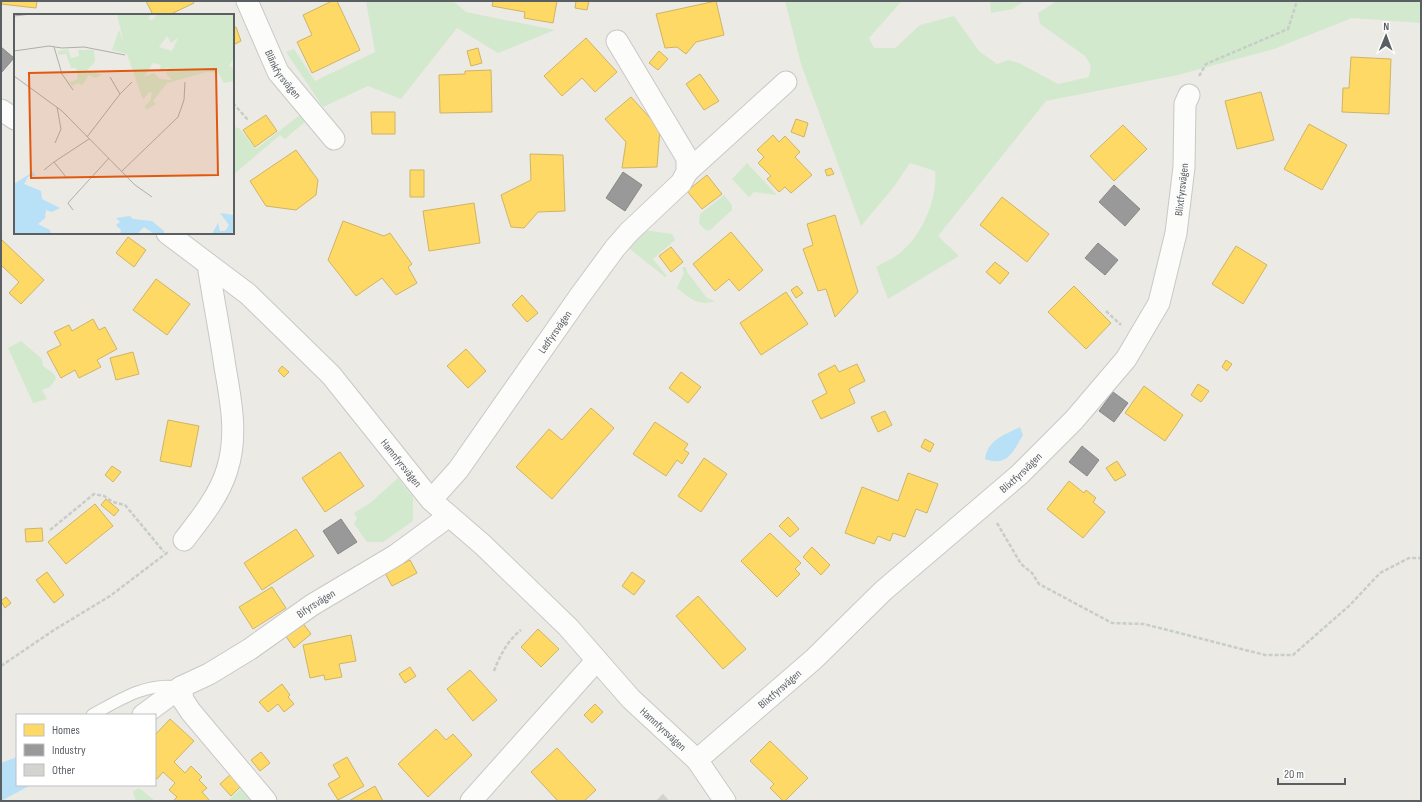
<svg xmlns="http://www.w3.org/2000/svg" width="1422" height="802" font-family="'Sofia Sans Condensed',sans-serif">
<rect width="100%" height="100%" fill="#eceae5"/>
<!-- green -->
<path fill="#d3e9ce" d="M366,1H453L466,12L555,30L498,53L457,28L401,99L368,86L323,107L286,52L294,49L315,81L375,52Z
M785,1H902L869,38L874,48H895L920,25L954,16L979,51L997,64L1008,60L1019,63L1058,84L1089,77L1091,66L1085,56L1040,24L1038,13L1057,1H1421V23L1352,18L1274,49L1178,75L1046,101L938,236L959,256L888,299L876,267C884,262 895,258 902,251C923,233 938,197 935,171L910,163L893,188L861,226L801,64Z
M990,1H1024L1013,9L991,13Z
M301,114L306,121L285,139L280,135L233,175V127L239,128L256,149Z
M747,163L777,195L754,192L749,197L732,179Z
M724,195L732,205V210L709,231L704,229L699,223L700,214Z
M644,230L672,234L675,240L653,259L667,276L665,277L631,250L628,244Z
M682,267H686L687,272L707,298L715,301C699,307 689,298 677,288L684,273Z
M21,341L42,359L43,366L54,374L56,379L50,387L42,390L47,399L33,403L8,348Z
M398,478L413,497V521L383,542H367L354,524L357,518L354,513L370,503Z
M244,785L254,801H227H228Z
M138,788L142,790L155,801H136L133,792Z"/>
<!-- water -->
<path fill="#b8e0f7" d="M1020,427L1023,435C1013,452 1007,467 985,459C988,439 1005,435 1020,427Z
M17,757V785L29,786L1,801V763Z"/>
<!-- homes -->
<path fill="#ffd966" stroke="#ceb465" d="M1,1H37L36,8L1,4Z
M146,1H193L194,3L173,13L174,15H153Z
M332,1H337L360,50L312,73L297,42L312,35L303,15Z
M493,1H557L553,23L524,18L525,12L492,6Z
M576,1H589L587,10L575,8Z
M716,1L724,35L696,42L686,54L677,47L665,48L656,14Z
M236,27L241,41L233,45V28Z
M586,38L617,72L595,92L582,78L562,96L544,76Z
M478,48L482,63L471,66L467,51Z
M659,51L668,59L658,70L649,63Z
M1351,57L1391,59L1389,114L1342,112L1343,88H1349Z
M491,70L492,112L440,113L439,75L465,74V71Z
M700,74L719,101L704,110L686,84Z
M1261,92L1274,140L1237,149L1225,101Z
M631,97L660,129L657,167L622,168L626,142L605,119Z
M371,112H395V134H372Z
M266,115L277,131L255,147L243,130Z
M796,119L808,123L804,137L791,132Z
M1309,124L1347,145L1322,190L1284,169Z
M1123,125L1147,149L1114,181L1090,156Z
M773,135L779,142L785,136L800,152L795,157L812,175L791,193L785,187L779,192L767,179L771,176L758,163L764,157L757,150Z
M296,150L318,180L316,195L296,210L266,206L250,181Z
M530,154L563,155L565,211L538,212L524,228L511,227L501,195L531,180Z
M831,168L834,174L827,176L825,170Z
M410,170H424V197H410Z
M707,175L722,194L702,209L687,191Z
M1002,197L1049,234L1027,262L980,225Z
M474,203L480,243L429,251L423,211Z
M835,215L858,292L835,317L826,289L818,291L803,249L813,245L807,224Z
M343,221L384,236L390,233L412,264L408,267L417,283L396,295L382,278L356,296L328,260Z
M731,232L763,270L739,291L729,279L715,291L693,264Z
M128,237L146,250L134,267L116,253Z
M1,239L44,280L21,304L9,293L19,282L1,265Z
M1236,246L1267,265L1243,304L1212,284Z
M671,247L683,262L671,272L659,256Z
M995,262L1009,273L1000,284L986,272Z
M156,279L190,304L167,335L133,310Z
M797,286L803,293L796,298L791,290Z
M1074,286L1111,323L1086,349L1048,312Z
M786,292L808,324L761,355L740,323Z
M522,295L538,313L527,322L512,305Z
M93,319L99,330L105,327L117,349L97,360L101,367L79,378L75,370L61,378L47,352L61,345L54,332L69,325L72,331Z
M466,349L486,371L468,388L447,366Z
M133,352L139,374L116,380L110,358Z
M1226,360L1232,364L1227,371L1222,367Z
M857,364L865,381L849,389L855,403L821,419L812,401L827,393L818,374L835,365L839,372Z
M282,366L289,372L284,377L278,371Z
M681,372L701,387L688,403L669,388Z
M1198,384L1209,391L1201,402L1191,395Z
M1144,386L1183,415L1165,441L1125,413Z
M591,408L614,428L552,499L516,467L549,429L562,440Z
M885,411L892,425L878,432L871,417Z
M168,420L199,426L191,467L160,461Z
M655,422L688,444L684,450L689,453L682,464L677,460L666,476L633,454Z
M925,439L934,444L930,452L921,447Z
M340,452L364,486L325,512L302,478Z
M704,458L727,474L701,512L678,496Z
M1117,461L1126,475L1115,481L1106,468Z
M112,466L121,472L113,482L105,475Z
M908,473L938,484L927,513L916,509L905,537L893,533L890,541L878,536L874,544L845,533L862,487L898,501Z
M1069,481L1084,493L1086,490L1096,498L1093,502L1105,512L1083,538L1047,509Z
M106,499L119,510L114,516L101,505Z
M95,504L113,526L66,564L48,542Z
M788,517L799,529L790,537L779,526Z
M42,528L43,541L26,542L25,529Z
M296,529L314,556L262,590L244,563Z
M770,533L801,563L795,569L800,574L777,597L741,561Z
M812,547L830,565L821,575L803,557Z
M410,560L417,573L392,586L385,573Z
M47,572L64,595L54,603L36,580Z
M632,572L645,581L634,595L622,586Z
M272,587L286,608L253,629L239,607Z
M698,596L746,649L723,669L676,616Z
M6,597L11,603L5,608L1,601Z
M302,622L311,634L294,648L285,635Z
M538,629L559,649L541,667L521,647Z
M351,635L356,661L339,664L342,677L325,680L324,675L310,678L303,645Z
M410,667L416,676L405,683L399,674Z
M470,670L497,700L473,721L447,689Z
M282,684L290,695L288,697L294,704L284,712L278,704L268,712L259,702Z
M595,704L603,712L592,723L584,715Z
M170,719L194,741L174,762L185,773L191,766L202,777L199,780L207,788L202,792L210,801H173L177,797L169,790L175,783L163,772L157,779L155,777V735Z
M436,729L446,740L453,734L472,755L428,797L398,764Z
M770,741L808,778L785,801H783L770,788L774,784L750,761Z
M557,748L596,790L584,801H558L531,772Z
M261,752L270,763L260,771L251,760Z
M347,757L364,786L338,800L328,784L340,777L333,765Z
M232,773L243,784L231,796L220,784Z
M375,786L383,801H349Z"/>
<!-- industry -->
<path fill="#999" stroke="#868889" d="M1,47L14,58L1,73Z
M623,172L642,185L625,211L606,198Z
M1114,185L1140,209L1125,226L1099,202Z
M1098,243L1118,260L1105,275L1085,258Z
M1113,392L1128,403L1114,422L1099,411Z
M1082,446L1099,460L1087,476L1069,462Z
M341,519L357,542L338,554L323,531Z"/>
<!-- building -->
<path fill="#d4d3d0" stroke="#dcd9d4" d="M663,794L669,801H656Z"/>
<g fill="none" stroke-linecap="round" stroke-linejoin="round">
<defs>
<path id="service" d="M92,715C119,700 146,682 179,687"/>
<g id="minor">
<path id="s1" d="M247,1L278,72L334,139"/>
<path d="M1,110L15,119"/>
<path d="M687,172L786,82"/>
<path id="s2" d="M167,233L248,294L331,375L431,500L483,545L568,627L631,699L697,760L725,801"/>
<path id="s3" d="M431,500L458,470L579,297L615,248L629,232L681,183L687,172V158L617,41"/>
<path d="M184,540C201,518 219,496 227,470C238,436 231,401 225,367C220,332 213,298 208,264"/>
<path d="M143,715L181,687"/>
<path id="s4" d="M697,760L814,659L883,591L1019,475L1074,420L1126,359L1159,303L1176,233L1184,167L1185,104L1189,95"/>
<path id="s5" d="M266,801L191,712L183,700L181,687L209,674L250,649L312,605L396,555L449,516"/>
<path d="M471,801L597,660"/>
</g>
</defs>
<!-- service casing -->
<use href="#service" stroke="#c8c8c8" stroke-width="13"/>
<!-- minor casing -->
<use href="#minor" stroke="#c8c8c8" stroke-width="23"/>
<!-- path -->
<path stroke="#c7cdc9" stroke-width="2.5" stroke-dasharray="4 2" stroke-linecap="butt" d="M1199,76L1206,64L1288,29L1297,1
M233,103L248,120
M1106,311L1121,325
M997,523L1021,564L1032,573L1039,584L1112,623L1144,624L1265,655H1293L1350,605L1380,573L1409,558H1421
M50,530L94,494L104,496L113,502L125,505L164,552
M1,666L54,630L110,596L168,552
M494,671C500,655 508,640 521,630"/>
<!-- service -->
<use href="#service" stroke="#fcfcfb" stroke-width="11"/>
<!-- minor -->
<use href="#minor" stroke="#fcfcfb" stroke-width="21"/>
</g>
<g text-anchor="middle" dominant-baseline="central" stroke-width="4" stroke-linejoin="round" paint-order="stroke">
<!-- street labels -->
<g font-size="11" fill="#5a5f64" stroke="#fff">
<text stroke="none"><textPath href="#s1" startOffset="82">Blänkfyrsvägen</textPath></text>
<text stroke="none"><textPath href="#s4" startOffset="769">Blixtfyrsvägen</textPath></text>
<text stroke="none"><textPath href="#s3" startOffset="209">Ledfyrsvägen</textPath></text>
<text stroke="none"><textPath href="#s2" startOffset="330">Hamnfyrsvägen</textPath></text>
<text stroke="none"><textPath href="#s4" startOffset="433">Blixtfyrsvägen</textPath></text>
<text stroke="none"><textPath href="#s5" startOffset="303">Bifyrsvägen</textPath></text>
<text stroke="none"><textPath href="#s4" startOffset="109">Blixtfyrsvägen</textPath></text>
<text stroke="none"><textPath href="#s2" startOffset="704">Hamnfyrsvägen</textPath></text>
</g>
</g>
<!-- overview -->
<g transform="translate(14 14)">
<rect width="220" height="220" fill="#eceae5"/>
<path d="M103,0H136L135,6L140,5L143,0H220V44L215,52L220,54V67L210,69L204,59L193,58L153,69L139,87L142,90L132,96L131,92L136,87L138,79L135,78L129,86L113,40L98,36L105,16L110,30ZM153,22L157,29L164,24L158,37L145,33ZM139,49L147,51L145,58L155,53L152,59L158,66L146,65L140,59L130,63ZM54,35L57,44L65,42L64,36H80L81,48L73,56L88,61L81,64L75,61L68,71L64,69L58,72L53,65L57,68L64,65L62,54H57L52,40L44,41V37Z" fill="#d3e9ce" fill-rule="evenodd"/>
<path d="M19,158L21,162L14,163L10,170L27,177L28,185L46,194L38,198L32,196L31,204L24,210L36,216L37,220H0V170ZM206,199L220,201V217L216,220H198L204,209L206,217H211L215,211ZM116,202L119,205L138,207L150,217V220H140L130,213L123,220H106L107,216L102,211L106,208L102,204Z" fill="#b8e0f7"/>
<path fill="none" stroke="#aeaead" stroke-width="1" d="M0,2L17,0M40,33L48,60L59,76M0,37L35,32L48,34L70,33L111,41M0,62L48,97L121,171L138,183M106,80L118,68M73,123L106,80L96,63M41,129L47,115L43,93M30,156L40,148M108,157L164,103L170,86L171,68M52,163L40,148L75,125M59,196L54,189L95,144"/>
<path fill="#e15910" fill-opacity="0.15" stroke="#e15910" stroke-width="2" d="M202,55L204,161L17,164L15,59Z"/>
<rect width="220" height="220" fill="none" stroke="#5a5f64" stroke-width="2"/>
</g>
<!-- border -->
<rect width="1422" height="802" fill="none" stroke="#5a5f64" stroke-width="4"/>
<!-- legend -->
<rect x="16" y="714" width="140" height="72" fill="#ffffff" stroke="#bdbfc1"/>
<rect x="24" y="724" width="20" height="12" fill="#ffd966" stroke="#bdbfc1"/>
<text x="52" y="734" font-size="12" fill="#5a5f64">Homes</text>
<rect x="24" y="744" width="20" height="12" fill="#999999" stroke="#bdbfc1"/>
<text x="52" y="754" font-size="12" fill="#5a5f64">Industry</text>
<rect x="24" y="764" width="20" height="12" fill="#d4d3d0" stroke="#bdbfc1"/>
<text x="52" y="774" font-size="12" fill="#5a5f64">Other</text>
<!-- north arrow -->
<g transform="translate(1386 36) rotate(1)" stroke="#ffffff" stroke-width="3" paint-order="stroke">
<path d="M0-3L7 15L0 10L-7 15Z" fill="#5a5f64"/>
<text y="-6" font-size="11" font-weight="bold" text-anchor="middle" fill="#5a5f64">N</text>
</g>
<!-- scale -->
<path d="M1278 778v6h67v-6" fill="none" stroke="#5a5f64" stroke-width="2"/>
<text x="1284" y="778" font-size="12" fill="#5a5f64" stroke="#ffffff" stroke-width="3" paint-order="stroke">20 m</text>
</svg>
